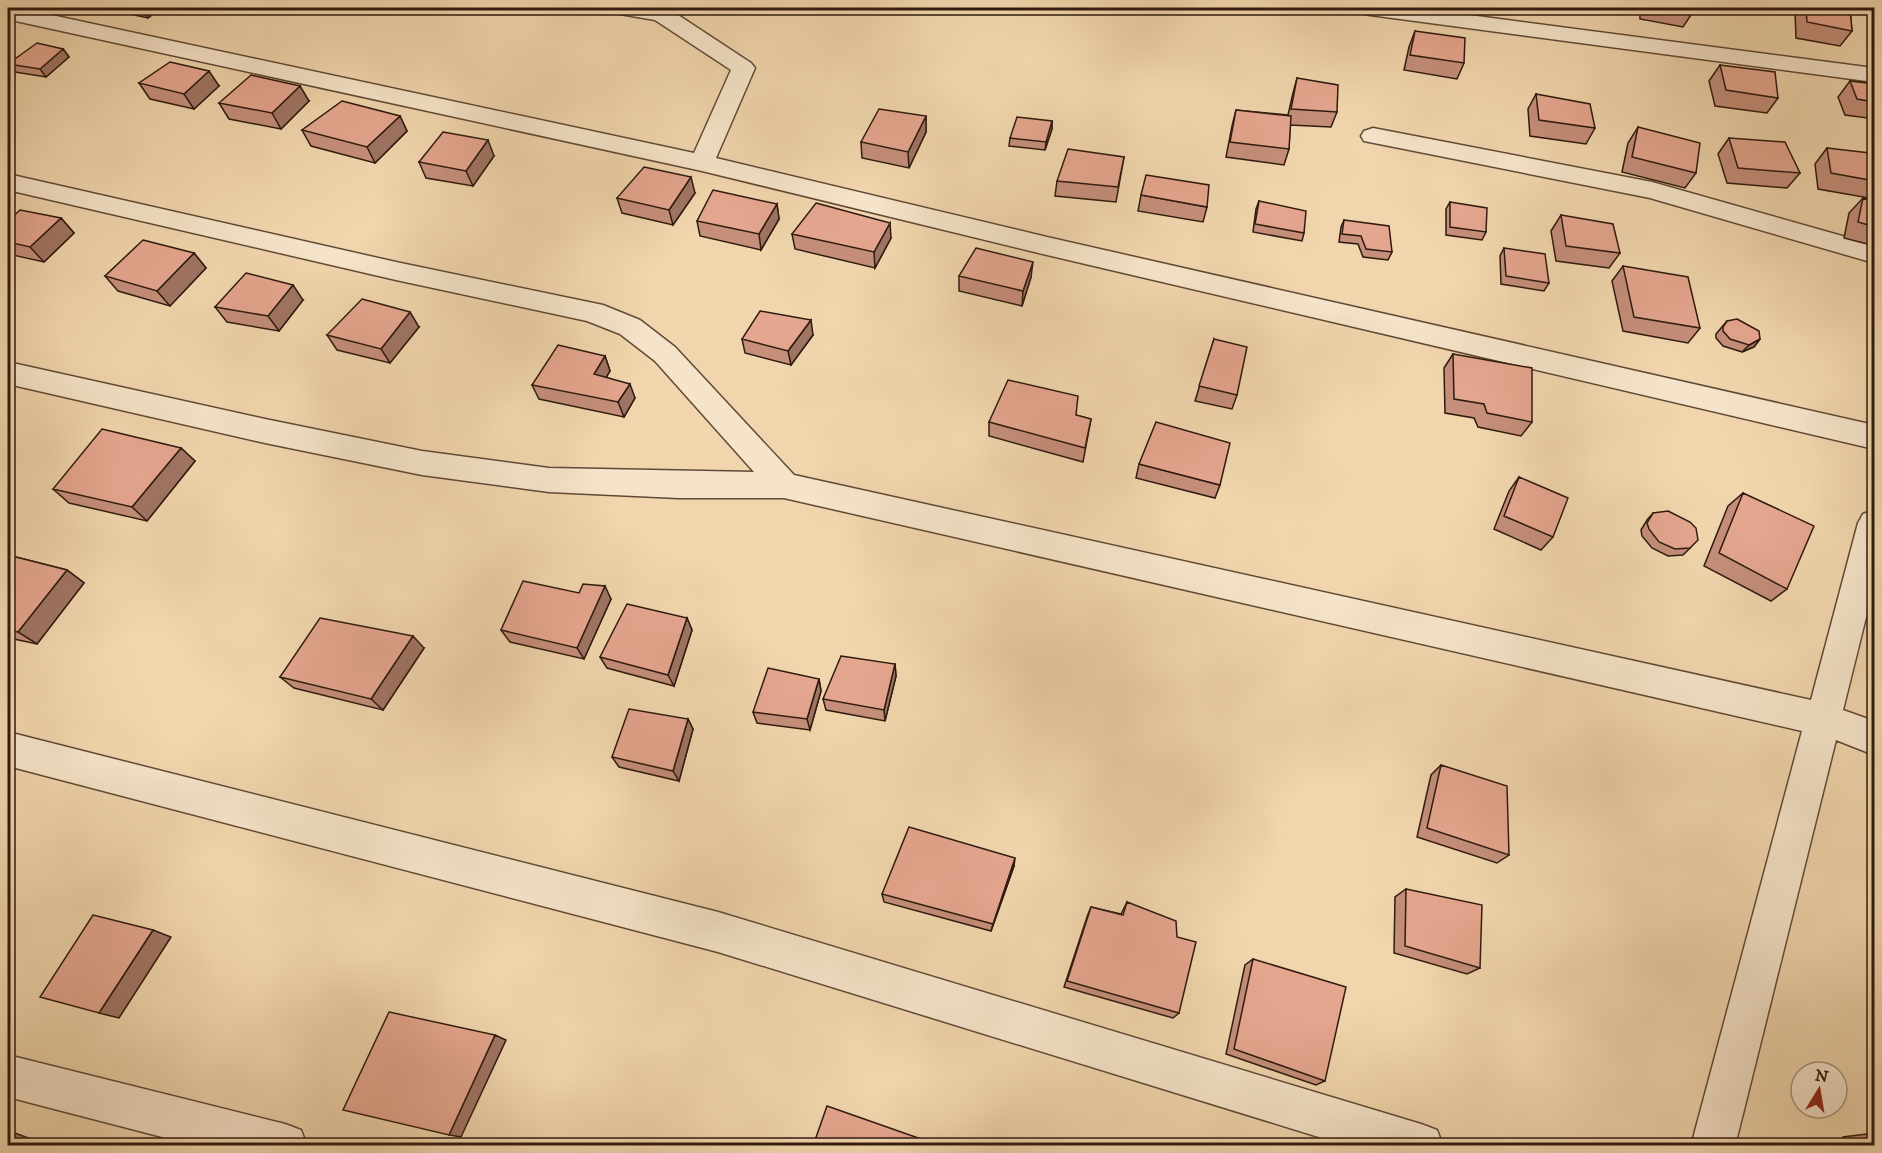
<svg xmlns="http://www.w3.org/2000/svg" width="1882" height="1153" font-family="'IM FELL DW Pica',serif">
<rect width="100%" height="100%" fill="#f1d6ad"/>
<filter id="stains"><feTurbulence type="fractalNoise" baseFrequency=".00333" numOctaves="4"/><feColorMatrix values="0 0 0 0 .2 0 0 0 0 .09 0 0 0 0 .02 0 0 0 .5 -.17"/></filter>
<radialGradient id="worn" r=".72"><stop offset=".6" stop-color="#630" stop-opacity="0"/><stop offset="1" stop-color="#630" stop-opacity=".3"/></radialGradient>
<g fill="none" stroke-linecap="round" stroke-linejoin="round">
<defs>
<path id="minor" d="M19,8L694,153L731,70L655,20L614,13L611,8H661L669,9L751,63L755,68L716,158L1047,237L1874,425V449L1047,255L702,171L11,20L8,15L11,10Z
M1359,8H1416L1874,68V82L1370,15L1362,13Z
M1373,128L1652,182L1874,245V263L1650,198L1364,141L1361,136L1364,131Z
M8,174L396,262L603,305L640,320L675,347L794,475L1811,700L1858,523L1863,514L1874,510V585L1843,710L1874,721V755L1836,740L1735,1146H1691L1802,731L784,498H679L549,492L422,475L265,443L8,384V362L265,419L422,451L549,468L754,472L655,361L620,334L587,321L396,280L8,190Z
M8,732L718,912L1421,1124L1437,1130L1443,1146H1348L718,952L8,766Z
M8,1055L285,1124L301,1130L307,1146H197L8,1097Z"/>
</defs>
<!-- minor casing -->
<use href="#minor" stroke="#604936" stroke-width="3"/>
<!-- minor -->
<use href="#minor" fill="#f6e4ca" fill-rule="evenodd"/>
</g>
<!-- wall -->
<path fill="#c58f7b" stroke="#2f1a0f" stroke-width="1.5" d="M110,8H161L148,18L112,10Z
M1640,8H1693V12L1683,27L1640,19Z
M1797,8H1850L1852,31L1840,46L1796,38L1795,11Z
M1415,31L1464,63L1457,79L1404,70L1409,47Z
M63,49L69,57L46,77L15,72L8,64Z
M1720,65L1778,98L1767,113L1715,106L1709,81Z
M1297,78L1337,112L1331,127L1290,125L1289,149L1284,165L1226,157L1232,126L1236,110L1288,115L1293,93Z
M1850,81L1875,84V119L1845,115L1838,97Z
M139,83L219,86L194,109L150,99Z
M1536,94L1595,128L1586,144L1530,136L1528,109Z
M309,101L281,129L229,119L219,103Z
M400,116L407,131L375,163L311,146L302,130Z
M926,116V132L909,168L862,158L861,142Z
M1052,121V129L1045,150L1009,146L1010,138Z
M1638,127L1696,173L1685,188L1622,172L1628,143Z
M1729,138L1800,173L1787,188L1727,183L1718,154Z
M1827,148L1875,164V192L1869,198L1818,189L1815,164Z
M494,156L473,186L426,178L419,162Z
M1124,157L1116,202L1055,196L1057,181Z
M695,193L673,225L622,213L617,198Z
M1141,195L1207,207L1203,222L1138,211Z
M1863,198L1875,202V246L1844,238L1849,213Z
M1259,201L1304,233L1302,241L1253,232L1256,209Z
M1450,202L1486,232L1482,240L1446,235V209Z
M777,204L779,219L761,250L700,236L697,221Z
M1561,215L1620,253L1609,268L1556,261L1551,231Z
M61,218L74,233L44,262L8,254V221Z
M1344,220L1392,252L1388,260L1363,257L1358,244L1339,242L1341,227Z
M792,234L891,238L875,268L795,249Z
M1504,248L1549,283L1544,291L1501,284L1500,256Z
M194,253L206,268L170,306L118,291L105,276Z
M1623,266L1700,328L1688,343L1623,331L1612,281Z
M959,276L1031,277L1022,306L959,291Z
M303,300L279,331L227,322L215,307Z
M1727,321L1760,339L1754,347L1742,352L1723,346L1716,338V334Z
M419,327L390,363L337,350L327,335Z
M813,335L791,365L745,353L742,339Z
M1214,339L1237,395L1232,409L1195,401Z
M1453,354L1532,422L1521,436L1478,427L1474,418L1445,413L1444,368Z
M605,356L610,371L606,378L635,398L624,417L539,399L532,385Z
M1076,415L1091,419L1083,462L989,436V422Z
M181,448L195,461L147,521L69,503L53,489Z
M1139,464L1220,485L1215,498L1136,478Z
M1519,477L1553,537L1541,550L1494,529L1509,491Z
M1743,493L1787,589L1771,601L1704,566L1728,506Z
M1653,513L1690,548L1683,555L1668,556L1652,548L1642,536L1641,530L1647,520Z
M8,555L67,570L84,583L37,644L9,638L8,637Z
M579,593L611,599L584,659L510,642L501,630Z
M687,618L692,630L674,686L607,668L600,657Z
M424,648L383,710L294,688L280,677Z
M895,664L896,676L885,721L826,710L823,699Z
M819,679L821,691L810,730L757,723L753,712Z
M688,719L693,729L679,781L619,767L612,757Z
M1441,765L1509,855L1497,863L1417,837L1431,775Z
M1014,866L991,931L884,902L882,894Z
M1406,889L1480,968L1467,974L1394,953L1395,897Z
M1127,902L1179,1013L1173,1018L1064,987L1088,914L1091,907L1121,914Z
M1253,959L1325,1081L1316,1085L1226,1054L1245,965Z
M1867,1134L1875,1146H1845L1843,1137Z"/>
<!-- shaded-wall -->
<path fill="#a07464" stroke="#2f1a0f" stroke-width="1.5" d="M141,8H161L148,18Z
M63,49L69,57L46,77L40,69Z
M209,71L219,86L194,109L184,94Z
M300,86L309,101L281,129L272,113Z
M400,116L407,131L375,163L367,147Z
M926,116V132L909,168L908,152Z
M1052,121V129L1045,150L1046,142Z
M488,140L494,156L473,186L466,171Z
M691,177L695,193L673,225L669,210Z
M777,204L779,219L761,250L759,234Z
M61,218L74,233L44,262L30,247Z
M890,223L891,238L875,268L874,252Z
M194,253L206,268L170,306L157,291Z
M1033,262L1031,277L1022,306L1023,291Z
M293,285L303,300L279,331L268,316Z
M410,312L419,327L390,363L381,349Z
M811,320L813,335L791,365L788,351Z
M1760,339L1754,347L1742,352L1749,345Z
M605,356L610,371L599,389L594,374Z
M630,384L635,398L624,417L618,402Z
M181,448L195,461L147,521L132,507Z
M67,570L84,583L37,644L18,632Z
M605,586L611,599L584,659L577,648Z
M687,618L692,630L674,686L668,675Z
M413,636L424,648L383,710L371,699Z
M895,664L896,676L885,721L884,710Z
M819,679L821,691L810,730L807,719Z
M688,719L693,729L679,781L673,771Z
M1015,858L1014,866L991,931L993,924Z
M153,930L171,937L119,1018L99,1013Z
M495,1035L506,1040L461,1137L449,1135Z
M8,1133H15L50,1146H26L8,1139Z"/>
<!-- building -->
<path fill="#e5a68f" stroke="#2f1a0f" stroke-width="1.5" d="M1670,8H1693V12Z
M1806,8H1850L1852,31L1807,22Z
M1415,31L1465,38L1464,63L1410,55Z
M37,43L63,49L40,69L8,64Z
M170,62L209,71L184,94L139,83Z
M1720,65L1775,72L1778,98L1726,90Z
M251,75L300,86L272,113L219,103Z
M1297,78L1338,85L1337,112L1291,109Z
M1850,81L1875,84V102L1857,99Z
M1536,94L1590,104L1595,128L1539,120Z
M342,101L400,116L367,147L302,130Z
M879,109L926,116L908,152L861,142Z
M1236,110L1291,116L1289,149L1230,142Z
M1017,117L1052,121L1046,142L1010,138Z
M1638,127L1700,143L1696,173L1632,157Z
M443,132L488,140L466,171L419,162Z
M1729,138L1785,142L1800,173L1738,168Z
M1827,148L1870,153L1875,164V181L1831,173Z
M1068,149L1124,157L1118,187L1057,181Z
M644,167L691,177L669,210L617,198Z
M1146,175L1209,185L1207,207L1141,195Z
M713,190L777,204L759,234L697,221Z
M1863,198L1875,202V227L1858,222Z
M1259,201L1306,211L1304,233L1255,224Z
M1450,202L1487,208L1486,232L1450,227Z
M816,203L890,223L874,252L792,234Z
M20,210L61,218L30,247L8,242V221Z
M1561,215L1613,224L1620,253L1566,246Z
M1344,220L1389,226L1392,252L1366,249L1361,236L1342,234Z
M143,240L194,253L157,291L105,276Z
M976,248L1033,262L1023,291L959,276Z
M1504,248L1545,254L1549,283L1506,276Z
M1623,266L1688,277L1700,328L1634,317Z
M246,273L293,285L268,316L215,307Z
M362,299L410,312L381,349L327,335Z
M760,311L811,320L788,351L742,339Z
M1737,319L1759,331L1760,339L1749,345L1730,339L1723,331V327L1727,321Z
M1214,339L1247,347L1237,395L1199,386Z
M558,345L605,356L594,374L630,384L618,402L532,385Z
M1453,354L1532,368V422L1487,413L1484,404L1454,399Z
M1008,380L1078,396L1076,415L1091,419L1085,448L989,422Z
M1156,422L1230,443L1220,485L1139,464Z
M102,429L181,448L132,507L53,489Z
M1519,477L1568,498L1553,537L1504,516Z
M1743,493L1814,526L1787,589L1719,553Z
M1668,511L1690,522L1696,528L1698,540L1690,548L1675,549L1659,542L1649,529L1647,523L1653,513Z
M8,555L67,570L18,632L8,630Z
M523,581L579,593L583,584L605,586L577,648L501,630Z
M627,604L687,618L668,675L600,657Z
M320,618L413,636L371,699L280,677Z
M841,656L895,664L884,710L823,699Z
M768,668L819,679L807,719L753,712Z
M629,709L688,719L673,771L612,757Z
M1441,765L1507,786L1509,855L1427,828Z
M909,827L1015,858L993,924L882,894Z
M1406,889L1482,905L1480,968L1405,946Z
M1127,902L1176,921L1177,937L1196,942L1179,1013L1067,981L1091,907L1123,915Z
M93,915L153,930L99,1013L40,997Z
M1253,959L1346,987L1325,1081L1234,1049Z
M389,1012L495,1035L449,1135L343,1110Z
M827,1106L924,1140L922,1146H813Z
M1867,1134L1875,1136V1146H1869Z
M8,1139L26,1146H8Z"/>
<!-- margin -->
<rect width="1882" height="1153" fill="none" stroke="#f1d6ad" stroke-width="30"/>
<rect x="9" y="9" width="1864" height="1135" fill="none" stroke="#2f1a0f" stroke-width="3"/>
<rect x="15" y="15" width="1852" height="1123" fill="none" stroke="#2f1a0f" stroke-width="1.5"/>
<!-- north arrow -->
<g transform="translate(1819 1090) rotate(11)"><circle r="28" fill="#f6e4ca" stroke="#a6937f" stroke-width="1.5"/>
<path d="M0-4.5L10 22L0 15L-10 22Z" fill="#8f2418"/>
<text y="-9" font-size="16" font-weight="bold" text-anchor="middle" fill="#2f1a0f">N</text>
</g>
<rect width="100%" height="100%" filter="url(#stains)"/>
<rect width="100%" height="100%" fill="url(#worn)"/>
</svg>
